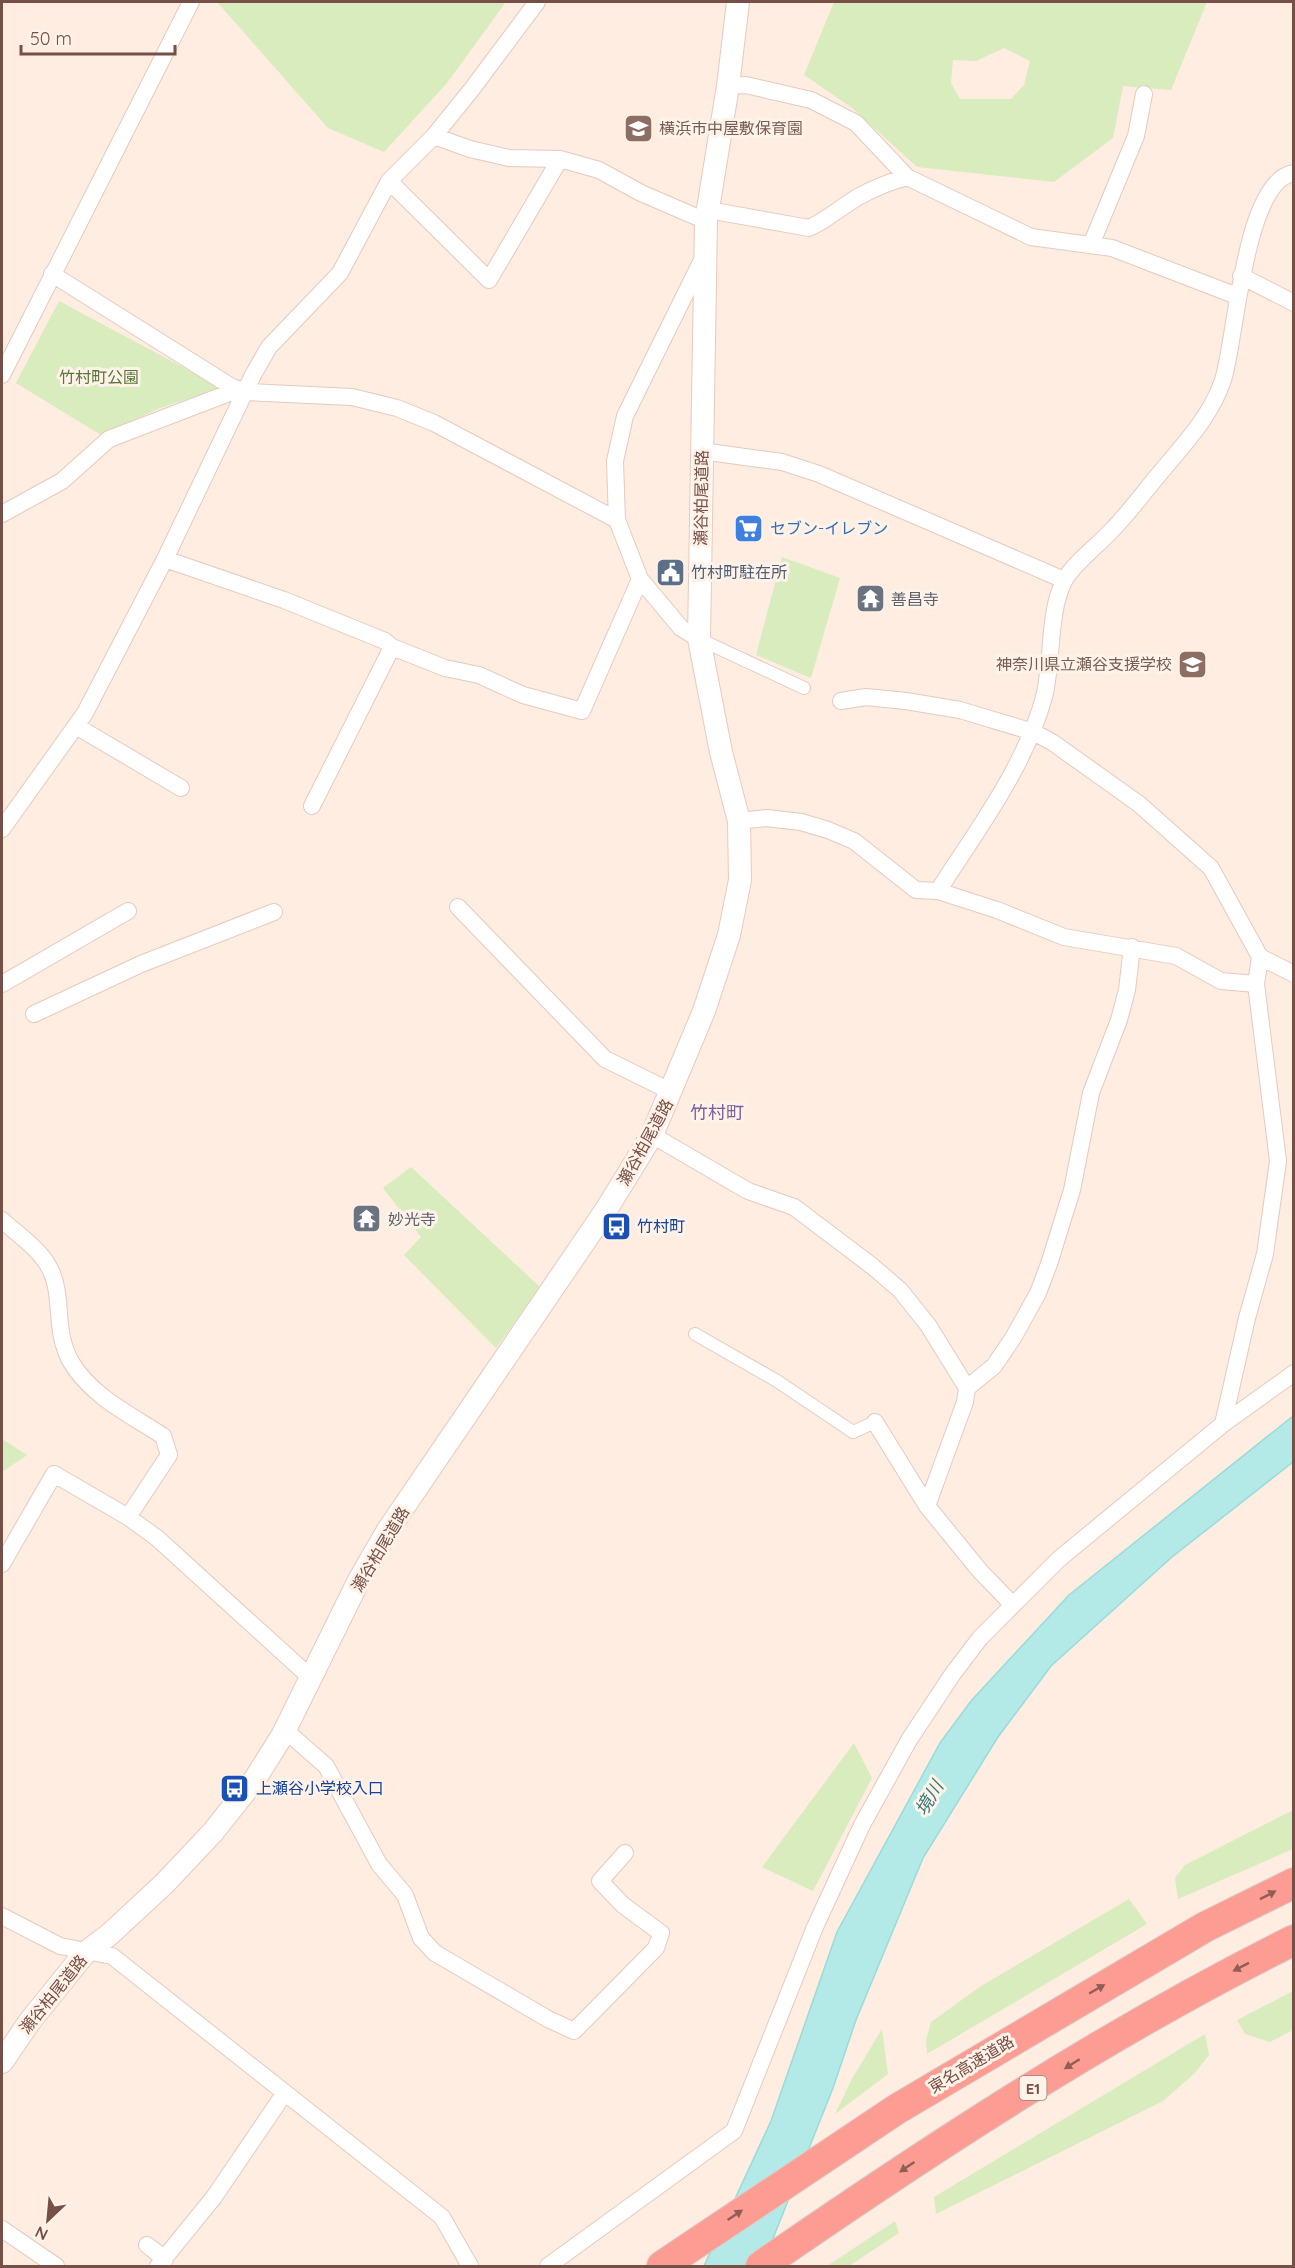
<svg xmlns="http://www.w3.org/2000/svg" width="1295" height="2268" font-family="Quicksand,'Noto Sans JP',sans-serif">
<rect width="100%" height="100%" fill="#feede0"/>
<!-- green -->
<path fill="#d8ecbe" fill-rule="evenodd" d="M217,2H506L447,83L384,152L328,128Z
M834,2H1207L1171,90L1123,86L1113,138L1054,182L917,167L851,107L804,75ZM1004,48L1030,61L1024,85L1011,99H960L951,83L953,60L976,61Z
M59,301L222,388L160,408L101,435L16,383Z
M782,557L840,578L811,678L756,655Z
M411,1167L540,1287L496,1348L404,1255L421,1237L383,1188Z
M2,1439L27,1455L2,1472Z
M854,1743L872,1778L813,1891L762,1867Z
M1293,1810V1849L1178,1899L1175,1878L1185,1865Z
M1129,1899L1147,1924L927,2054L926,2041L931,2022L981,1986Z
M1293,1991V2030L1270,2042L1245,2034L1237,2020Z
M882,2029L888,2074L835,2114L852,2079Z
M1205,2034L1209,2055L1195,2073L1163,2101L936,2214L934,2197Z
M895,2221L899,2233L849,2266H827Z"/>
<!-- water -->
<path fill="#b3e9e7" stroke="#99dbda" stroke-width="1.5" d="M1293,1416V1462L1172,1557L1051,1666L998,1737L923,1858L856,2020L833,2088L762,2266H704L771,2121L837,1932L940,1743L971,1701L1069,1595Z"/>
<g fill="none" stroke-linecap="round" stroke-linejoin="round">
<defs>
<path id="pedestrian" d="M699,639L804,688
M695,1334L777,1381L853,1432L875,1422"/>
<path id="minor" d="M728,86L746,85L811,100L856,123L907,177L1031,237L1112,248L1237,296
M434,136L470,149L509,158L560,159L599,170L641,193L706,221
M389,181L489,280L560,159
M708,210L809,228C827,220 841,207 858,197C874,188 889,182 907,177
M1091,245L1136,136L1144,94
M52,274L232,387L246,392L352,397L397,408L434,423L617,520L640,579L681,628L699,639
M1241,276L1294,303
M2,375L191,2
M701,451L782,462L819,474L1064,580
M2,514L62,481L109,439L229,393L244,392
M617,520L615,461L625,416L703,258
M165,559L284,600L385,641L392,647L445,668L479,675L523,695L582,711L640,579
M841,701L866,697L906,701L960,710L1033,732L1052,742L1139,804L1211,868L1260,957L1256,984L1278,1161L1265,1254L1247,1318L1223,1424
M76,726L181,788
M312,806L392,647
M739,821L766,818L801,822L828,830L854,841L916,890L938,891L997,910L1064,937L1176,956L1221,981L1256,984
M2,829L85,713L165,559L253,375L269,347L340,273L389,181L434,136L472,89L537,2
M938,891C977,830 1025,767 1044,697C1053,662 1048,612 1064,581C1072,565 1098,545 1111,531C1129,513 1144,492 1160,473C1185,443 1211,416 1223,380C1236,340 1244,180 1294,173
M458,907L605,1059L672,1092
M1260,957L1294,974
M2,984L128,911
M34,1014L141,964L274,912
M652,1135L748,1191L794,1207L872,1266L900,1290L928,1325L967,1388
M2,1220C17,1234 41,1250 50,1269C64,1296 53,1330 71,1362C92,1397 131,1415 163,1436L169,1455L128,1517L157,1538L310,1677
M875,1422L927,1506L980,1571L1012,1604
M927,1506L965,1402L967,1388L994,1366L1013,1338L1038,1293L1049,1264L1072,1190L1091,1093L1119,1020L1127,990L1132,947
M2,1564L54,1474L128,1517
M285,1730L326,1766L379,1864L405,1895L421,1938L435,1953L548,2019L574,2031L656,1948L661,1933L623,1905L600,1881L625,1853
M2,1916L60,1946L112,1956L442,2217L470,2266
M2,2229L56,2266
M147,2245L165,2259
M158,2266L214,2197L284,2094
M548,2266L734,2131L815,1927L862,1825L909,1740L952,1675L980,1638L1059,1559L1223,1424L1294,1373"/>
<path id="secondary" d="M2,2062L30,2021L85,1953L110,1934L165,1883L213,1832L255,1779L282,1736L359,1580L388,1530L606,1210L652,1135L704,1011L729,935L740,880L739,821L721,752L699,639L706,221L728,86L738,2"/>
<path id="motorway" d="M662,2266L897,2109L1205,1927L1294,1883
M761,2266C932,2148 1107,2033 1294,1940"/>
</defs>
<!-- pedestrian casing -->
<use href="#pedestrian" stroke="#e5cabe" stroke-width="14"/>
<!-- minor casing -->
<use href="#minor" stroke="#e5cabe" stroke-width="18"/>
<!-- secondary casing -->
<use href="#secondary" stroke="#eac9bb" stroke-width="24"/>
<!-- motorway casing -->
<use href="#motorway" stroke="#d9cecb" stroke-width="32"/>
<!-- pedestrian -->
<use href="#pedestrian" stroke="#fff" stroke-width="12"/>
<!-- minor -->
<use href="#minor" stroke="#fff" stroke-width="16"/>
<!-- secondary -->
<use href="#secondary" stroke="#fff" stroke-width="22"/>
<!-- motorway -->
<use href="#motorway" stroke="#fd9c92" stroke-width="30"/>
</g>
<!-- one-way arrows -->
<defs><path id="oneway-solid" d="M-6-.8H1V-3.2L6.5 0L1 3.2V.8H-6Z" transform="scale(1.5)"/></defs>
<g fill="#915e55">
<use href="#oneway-solid" transform="translate(1268 1895) rotate(-27)"/>
<use href="#oneway-solid" transform="translate(1241 1967) rotate(153)"/>
<use href="#oneway-solid" transform="translate(1097 1989) rotate(-30)"/>
<use href="#oneway-solid" transform="translate(1072 2064) rotate(148)"/>
<use href="#oneway-solid" transform="translate(907 2167) rotate(146)"/>
<use href="#oneway-solid" transform="translate(735 2215) rotate(-34)"/>
</g>
<!-- icons -->
<defs>
<symbol id="school-square" viewBox="-11 -11 22 22"><rect x="-9" y="-9" width="18" height="18" rx="4" fill="#8d6e63" stroke="#fff2e8"/><path d="M0-5L7-2L0 1L-7-2ZM-4 1L0 2.5L4 1V4Q0 6-4 4Z" fill="#fff"/></symbol>
<symbol id="supermarket-square" viewBox="-11 -11 22 22"><rect x="-9" y="-9" width="18" height="18" rx="4" fill="#3f7fe0" stroke="#fff2e8"/><path d="M-6-5.5h2.5l.6 2H6L4.5 2H-2.5L-4.4-4H-6ZM-1.5 3.2a1.3 1.3 0 1 0 .1 0ZM3 3.2a1.3 1.3 0 1 0 .1 0Z" fill="#fff"/></symbol>
<symbol id="civic-square" viewBox="-11 -11 22 22"><rect x="-9" y="-9" width="18" height="18" rx="4" fill="#5c6f8a" stroke="#fff2e8"/><path d="M-.6-6.5H3V-4.5H.6V-3L4-1V1h2V6H-6V1h2V-1L-.6-3ZM-1.2 2.5V6h2.4V2.5Z" fill="#fff"/></symbol>
<symbol id="temple-square" viewBox="-11 -11 22 22"><rect x="-9" y="-9" width="18" height="18" rx="4" fill="#6b7280" stroke="#fff2e8"/><path d="M0-6L5-2H3V0L6.5 2.5H4V6H1.5V3h-3V6H-4V2.5H-6.5L-3 0V-2H-5Z" fill="#fff"/></symbol>
<symbol id="bus-square" viewBox="-11 -11 22 22"><rect x="-9" y="-9" width="18" height="18" rx="4" fill="#1a4fb4" stroke="#fff2e8"/><path d="M-5-6H5V4H4V6H2V4H-2V6H-4V4H-5ZM-3.5-4V0h7V-4ZM-3.5 1.2v1.5H-2V1.2ZM2 1.2v1.5H3.5V1.2Z" fill="#fff"/></symbol>
</defs>
<g fill-rule="evenodd">
<use href="#school-square" x="622" y="112" width="33" height="33"/>
<use href="#supermarket-square" x="732" y="512" width="33" height="33"/>
<use href="#civic-square" x="654" y="556" width="33" height="33"/>
<use href="#temple-square" x="854" y="582" width="33" height="33"/>
<use href="#school-square" x="1176" y="648" width="33" height="33"/>
<use href="#temple-square" x="350" y="1202" width="33" height="33"/>
<use href="#bus-square" x="600" y="1210" width="33" height="33"/>
<use href="#bus-square" x="218" y="1772" width="33" height="33"/>
</g>
<g text-anchor="middle" dominant-baseline="central" stroke-width="6" stroke-linejoin="round" paint-order="stroke">
<!-- shield labels -->
<rect fill="#fff2e8" stroke="#9f8077" stroke-width="1.5" x="1019.5" y="2076" width="27" height="24" rx="4.5"/>
<g font-size="15" font-weight="bold" fill="#764f46">
<text x="1033" y="2088">E1</text>
</g>
<!-- education labels -->
<g font-size="16" fill="#785e54" stroke="#fff2e8" text-anchor="start">
<text x="659" y="128">横浜市中屋敷保育園</text>
<text x="1172" y="664" text-anchor="end">神奈川県立瀬谷支援学校</text>
</g>
<!-- park labels -->
<g font-size="16" fill="#57773b" stroke="#fff2e8">
<text x="99" y="377">竹村町公園</text>
</g>
<!-- street labels -->
<g font-size="16" fill="#764f46" stroke="#fff2e8">
<text transform="translate(701 498) rotate(-89)">瀬谷柏尾道路</text>
<text transform="translate(645 1142) rotate(-61)">瀬谷柏尾道路</text>
<text transform="translate(380 1549) rotate(-59)">瀬谷柏尾道路</text>
<text transform="translate(53 1994) rotate(-51)">瀬谷柏尾道路</text>
<text transform="translate(971 2064) rotate(-31)">東名高速道路</text>
</g>
<!-- shop labels -->
<g font-size="16" fill="#366cbe" stroke="#fff2e8" text-anchor="start">
<text x="770" y="528">セブン-イレブン</text>
</g>
<!-- service labels -->
<g font-size="16" fill="#4e5e75" stroke="#fff2e8" text-anchor="start">
<text x="691" y="572">竹村町駐在所</text>
</g>
<!-- worship labels -->
<g font-size="16" fill="#5b616d" stroke="#fff2e8" text-anchor="start">
<text x="891" y="599">善昌寺</text>
<text x="388" y="1219">妙光寺</text>
</g>
<!-- transit labels -->
<g font-size="16" fill="#164399" stroke="#fff2e8" text-anchor="start">
<text x="637" y="1226">竹村町</text>
<text x="256" y="1788">上瀬谷小学校入口</text>
</g>
<!-- neighbourhood labels -->
<g font-size="18" fill="#7d609b" stroke="#fff2e8">
<text x="717" y="1112">竹村町</text>
</g>
<!-- water labels -->
<g font-size="18" font-style="italic" fill="#357676" stroke="#fff2e8">
<text transform="translate(929 1798) rotate(-59)">境川</text>
</g>
</g>
<!-- border -->
<rect width="1295" height="2268" fill="none" stroke="#764f46" stroke-width="6"/>
<!-- north arrow -->
<g transform="translate(48 2220) rotate(206)" stroke="#fff2e8" stroke-width="4.5" paint-order="stroke">
<path d="M0-4.5L10 22L0 15L-10 22Z" fill="#764f46"/>
<text y="-9" font-size="16" font-weight="bold" text-anchor="middle" fill="#764f46">N</text>
</g>
<!-- scale -->
<path d="M21 45v9h154v-9" fill="none" stroke="#764f46" stroke-width="3"/>
<text x="30" y="45" font-size="18" fill="#764f46" stroke="#fff2e8" stroke-width="4.5" paint-order="stroke">50 m</text>
</svg>
